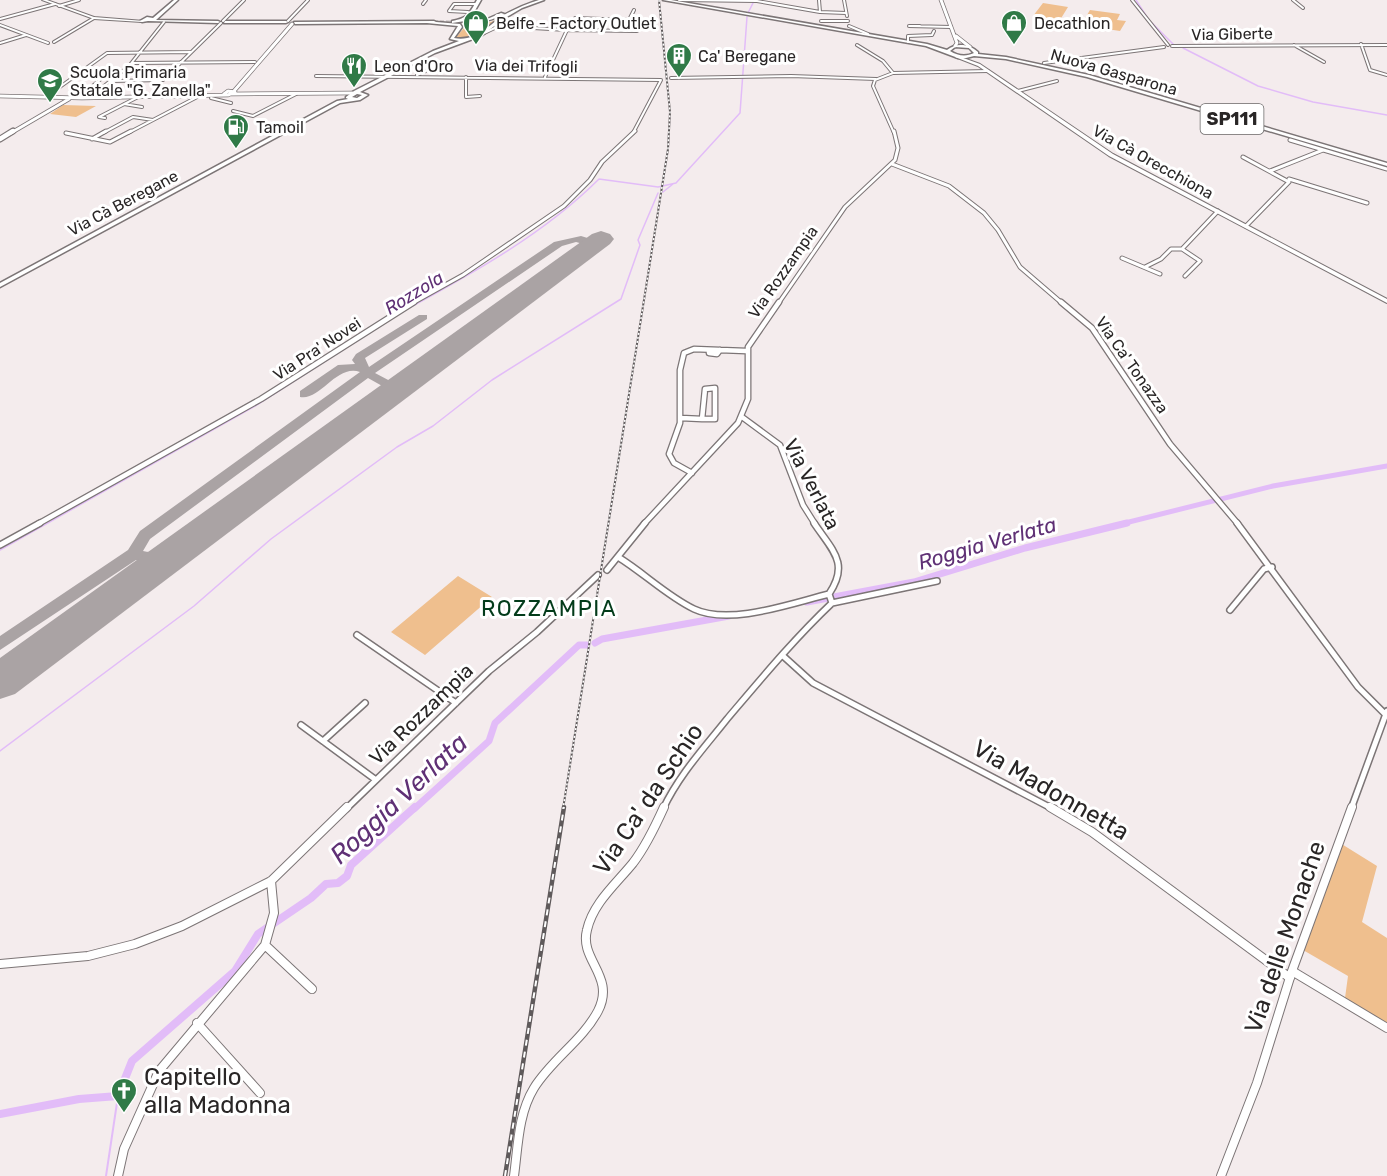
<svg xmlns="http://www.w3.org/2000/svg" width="1387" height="1176" font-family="Rubik,sans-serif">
<rect width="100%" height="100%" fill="#f4eced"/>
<!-- green -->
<path fill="#efbf8e" d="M1043,3L1068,7L1060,20L1033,16Z
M514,10C497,22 476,43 454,40L468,23L491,22Z
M1090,10L1120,14L1117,20L1126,21L1120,31L1081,25Z
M63,105L96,106L76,117L50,114Z
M458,576L492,597L425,655L391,632Z
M1340,843L1377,866L1362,922L1387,938V1023L1345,998L1348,976L1303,950Z"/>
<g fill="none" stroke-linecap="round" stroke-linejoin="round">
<!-- stream-far1 -->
<path stroke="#e2bcf8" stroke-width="1.5" d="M1136,0L1147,17
M748,13L754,1
M1152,23L1174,45
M1183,48L1258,86L1313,102L1387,115
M663,192L673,184
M402,312C471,274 543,235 599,179L658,187L676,183L740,113L747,17
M0,550L255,406L380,326
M0,751L194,606L271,539L397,447L433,426L492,380L621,299L640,245L638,240L658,193"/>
<!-- stream -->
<path stroke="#e2bcf8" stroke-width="2" d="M106,1176L118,1096"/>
<!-- canal-far2 -->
<path stroke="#e2bcf8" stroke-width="5" d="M1121,524L1273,486L1387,466"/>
<!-- canal-far1 -->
<path stroke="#e2bcf8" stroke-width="7" d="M807,602L914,582L1025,548L1127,523
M595,643L602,639L729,616
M414,809L489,741L495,723L579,645H587"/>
<!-- canal -->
<path stroke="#e2bcf8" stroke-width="8" d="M0,1114L79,1099L118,1096L132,1061L235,971L258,934L311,898L326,884L338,883L347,876L351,865L415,807"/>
<!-- taxiway -->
<path fill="#aaa3a4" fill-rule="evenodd" d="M581,236L594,240L599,244L594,247L576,242L562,246L375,373L392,382L410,380V386L395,389L391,399L387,400L381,396L384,387L368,378L150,539L143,551C156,555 167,546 179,549L181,553L179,557L154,563L136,560L0,650V636L128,550L140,531L360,372C336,364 321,401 300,397V391L338,365L355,364L352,360L356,354L419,315H427V319L365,358L369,367L554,242Z"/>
<!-- runway -->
<path fill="#aaa3a4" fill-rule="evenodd" d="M601,231L610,234L614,239L610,244L15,694L0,699V658L592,234Z"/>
<!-- primary-tunnel -->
<path stroke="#cbc4c5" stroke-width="4" stroke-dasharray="4 2" stroke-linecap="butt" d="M434,22L468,23"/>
<defs>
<path id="minor-far4" d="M679,0L757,1L820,12L846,13
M819,0L820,12
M844,0L847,16
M1132,0L1168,45
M1293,0L1303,8
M423,4L426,0
M59,6L79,0
M468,12L449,11L454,4H477
M0,19L55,4
M223,21L244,0
M288,21L308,0
M821,21H848
M0,25L48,43
M849,26L868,34
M920,26H909L951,27
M480,35L499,26L567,30L575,18L629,20L634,10
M54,42L94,18
M908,42V36L932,35L934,31
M0,43L26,35
M1361,44L1370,70L1387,75
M857,45L883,61L893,73
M1294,45L1324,62
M1172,46L1387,45
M132,63L255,62
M1044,63L1164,47
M417,75L434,67
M316,76L661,80L633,133
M466,77V97L480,96
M545,77L567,30L637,31
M671,78L791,76L876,79
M111,81L163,80L221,23
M1018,91L1057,81
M46,97L107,53L191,52
M78,98L107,74L102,73
M89,98L129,66L164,22
M211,98L231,103
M124,104L142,107
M233,111L253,116L296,94
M105,118L99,117L138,97
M103,133L133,117L153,120
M128,133L201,95
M894,133L873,86L875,80L893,73L988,71"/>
<path id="minor-far3" d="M66,133L110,142L131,131
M92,139L106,131
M1290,140L1387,169
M1243,157L1289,182L1246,226
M892,164L949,186L984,213L998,230L1020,267L1063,304
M1270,171L1323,150
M1289,179L1367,203
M1182,249L1200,261L1185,276
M1122,258L1160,274
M1145,267L1161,259L1171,249H1182L1218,211
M411,304L463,275L564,206L590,180L602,162L635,131
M778,304L845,207L895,160L898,148L894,131"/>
<path id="minor-far2" d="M1061,302L1092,328L1170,444L1238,524
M709,350V353L717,354L720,350
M715,388V419H702L705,389Z
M742,417L780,445L803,505L815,524
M681,418L702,419
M692,473L674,463L669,454L680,423V370L684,353L694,349L746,351
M38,524L261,399L414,302
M644,524L738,423L748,399V347L779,302"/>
<path id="minor-far1" d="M1237,523L1358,687L1387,716
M0,545L40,523
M618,557C644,573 667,596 694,609C730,626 792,603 829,594C850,563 832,550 814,523
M607,570L645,523
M832,603L937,581
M1230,610L1264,569L1272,567
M357,635L456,703
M782,655L813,683L1053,809
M301,725L376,780
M323,741L365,703
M346,809L489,671L537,632L598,575
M663,809C679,775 704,748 727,719C761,679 794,639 832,603L829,594
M1351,809L1387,711"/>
<path id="minor" d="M1050,807L1092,832L1290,978
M265,945L312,989
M0,964L88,956L135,944L182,926L271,881L347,807
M1292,971L1387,1028
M197,1023L260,1093
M118,1176L124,1149L159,1071L265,945L274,913L271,881
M514,1176C518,1147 518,1114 534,1088C552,1059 582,1041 598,1011C616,976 579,960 587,930C593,903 616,884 633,863C646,846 655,827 664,807
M1221,1176L1257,1083L1292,971L1352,807"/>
<path id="tertiary-far1" d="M941,0L957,43L955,46
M956,36L970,47
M234,91L292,24
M232,94L352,93
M0,96L82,98L228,95L235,92L228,91L224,94
M11,133L69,99"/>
<path id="tertiary" d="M0,139L13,131"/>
<path id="secondary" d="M42,0H47L94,17L144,21L142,22L94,19Z
M955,55L980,64L1113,154L1387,299V303L1109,156L978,66L955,57Z"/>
<path id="primary" d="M174,0H178L156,20L218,21L220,22L218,23L148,21L142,22L140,21L147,17L153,18Z
M477,0H481L473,14V19L485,20L501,13L504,14C492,20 479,25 468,19L465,21L452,23V21C468,18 469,14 477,0Z
M539,0H544L522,8L505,18L481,36L435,53L360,92L368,95L360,100L340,103L0,287V283L337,101L348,99L346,98V97L354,91L433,51L459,41L450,39L458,26L427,23L295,24L294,22L434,21L436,22L460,24L462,27L454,38C476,42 488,26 504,15C515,9 526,4 539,0ZM357,94L362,95L357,98L352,97Z
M663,0H671L927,44L947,50C957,42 969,44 978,52V54L1006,57L1089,75L1387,163V166L1087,77L1006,59L974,56L966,58H958L926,46ZM955,47L969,48L974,53C966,57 958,56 950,51Z
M225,21H286L288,22L286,23H224Z"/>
</defs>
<!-- minor-far4 casing -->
<use href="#minor-far4" stroke="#7c7576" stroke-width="4"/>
<!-- minor-far3 casing -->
<use href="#minor-far3" stroke="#7c7576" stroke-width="5"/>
<!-- minor-far2 casing -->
<use href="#minor-far2" stroke="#7c7576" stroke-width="7"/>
<!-- minor-far1 casing -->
<use href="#minor-far1" stroke="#7c7576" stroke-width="8"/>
<!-- minor casing -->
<use href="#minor" stroke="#7c7576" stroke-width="10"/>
<!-- tertiary-far1 casing -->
<use href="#tertiary-far1" stroke="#7c7576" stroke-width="4.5"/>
<!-- tertiary casing -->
<use href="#tertiary" stroke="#7c7576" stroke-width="7"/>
<!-- secondary casing -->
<use href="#secondary" stroke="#7c7576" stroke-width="2"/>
<!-- primary casing -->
<use href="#primary" stroke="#7c7576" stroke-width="3"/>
<!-- minor-far4 -->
<use href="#minor-far4" stroke="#fff" stroke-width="2"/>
<!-- minor-far3 -->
<use href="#minor-far3" stroke="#fff" stroke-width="3"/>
<!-- minor-far2 -->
<use href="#minor-far2" stroke="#fff" stroke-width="4.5"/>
<!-- minor-far1 -->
<use href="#minor-far1" stroke="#fff" stroke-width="5"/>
<!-- minor -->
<use href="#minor" stroke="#fff" stroke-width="8"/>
<!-- tertiary-far1 -->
<use href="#tertiary-far1" stroke="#fff" stroke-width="3"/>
<!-- tertiary -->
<use href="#tertiary" stroke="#fff" stroke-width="4.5"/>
<!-- secondary -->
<use href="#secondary" fill="#fff" fill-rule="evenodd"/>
<!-- primary -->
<use href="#primary" fill="#fff" fill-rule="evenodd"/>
<defs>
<path id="rail-far1" d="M563,809L668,149L670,112L659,0"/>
<path id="rail" d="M505,1176L564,807"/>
</defs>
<!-- rail-far1 casing -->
<use href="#rail-far1" stroke="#5f5a5b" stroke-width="2"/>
<!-- rail casing -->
<use href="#rail" stroke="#5f5a5b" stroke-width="4.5"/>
<!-- rail-far1 -->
<use href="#rail-far1" stroke="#fff" stroke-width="1.5" stroke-dasharray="2" stroke-linecap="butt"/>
<!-- rail -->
<use href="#rail" stroke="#fff" stroke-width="2" stroke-dasharray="6" stroke-linecap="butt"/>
</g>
<!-- icons -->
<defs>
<symbol id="shop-pin" viewBox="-11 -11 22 30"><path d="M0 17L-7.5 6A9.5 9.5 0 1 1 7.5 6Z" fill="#307a47" stroke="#fff"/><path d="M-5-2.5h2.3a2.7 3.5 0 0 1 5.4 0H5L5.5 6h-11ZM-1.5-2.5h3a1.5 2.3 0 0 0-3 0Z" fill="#fff"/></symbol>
<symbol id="building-pin" viewBox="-11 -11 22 30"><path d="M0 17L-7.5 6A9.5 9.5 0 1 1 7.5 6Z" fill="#307a47" stroke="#fff"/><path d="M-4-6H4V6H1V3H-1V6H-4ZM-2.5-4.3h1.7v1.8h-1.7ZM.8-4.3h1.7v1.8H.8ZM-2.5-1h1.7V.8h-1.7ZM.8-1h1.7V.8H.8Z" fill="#fff"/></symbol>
<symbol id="restaurant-pin" viewBox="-11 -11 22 30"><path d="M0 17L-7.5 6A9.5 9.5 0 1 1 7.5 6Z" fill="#307a47" stroke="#fff"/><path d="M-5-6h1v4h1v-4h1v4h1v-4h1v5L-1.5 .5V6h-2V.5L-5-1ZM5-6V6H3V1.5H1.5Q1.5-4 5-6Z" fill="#fff"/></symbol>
<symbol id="school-pin" viewBox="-11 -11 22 30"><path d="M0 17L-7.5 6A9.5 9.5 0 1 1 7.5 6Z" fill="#307a47" stroke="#fff"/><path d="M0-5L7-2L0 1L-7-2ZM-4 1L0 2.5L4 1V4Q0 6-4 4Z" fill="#fff"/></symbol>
<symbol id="fuel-pin" viewBox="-11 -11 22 30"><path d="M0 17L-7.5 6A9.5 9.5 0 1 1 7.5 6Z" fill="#307a47" stroke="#fff"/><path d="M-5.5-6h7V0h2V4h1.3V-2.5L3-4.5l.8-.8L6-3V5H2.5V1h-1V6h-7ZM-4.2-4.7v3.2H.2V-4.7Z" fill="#fff"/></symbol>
<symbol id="church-pin" viewBox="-11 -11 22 30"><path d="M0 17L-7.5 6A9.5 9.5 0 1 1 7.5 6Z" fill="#307a47" stroke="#fff"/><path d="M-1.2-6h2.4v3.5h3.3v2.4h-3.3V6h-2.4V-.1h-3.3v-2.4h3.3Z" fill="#fff"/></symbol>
</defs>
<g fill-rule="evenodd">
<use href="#shop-pin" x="461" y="8" width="30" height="40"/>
<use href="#shop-pin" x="999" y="8" width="30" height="40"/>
<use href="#building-pin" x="664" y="41" width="30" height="40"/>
<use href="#restaurant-pin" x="339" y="51" width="30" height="40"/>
<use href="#school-pin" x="35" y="66" width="30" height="40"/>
<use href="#fuel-pin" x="221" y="112" width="30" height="40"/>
<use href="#church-pin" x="109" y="1076" width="30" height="40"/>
</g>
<g text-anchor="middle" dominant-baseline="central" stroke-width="6" stroke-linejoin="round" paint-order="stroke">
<!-- far-poi labels -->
<g font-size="16" fill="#292626" stroke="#fff" text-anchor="start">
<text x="496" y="23">Belfe - Factory Outlet</text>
<text x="1034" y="23">Decathlon</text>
<text x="698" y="56">Ca' Beregane</text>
<text x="374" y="66">Leon d'Oro</text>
<text x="70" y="72">Scuola Primaria<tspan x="70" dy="18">Statale "G. Zanella"</tspan></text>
<text x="256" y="127">Tamoil</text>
</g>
<!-- far-street labels -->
<g font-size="16" fill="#292626" stroke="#fff">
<text transform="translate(1232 34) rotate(-1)">Via Giberte</text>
<text transform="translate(526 66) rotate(1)">Via dei Trifogli</text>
<text transform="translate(1114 72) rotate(16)">Nuova Gasparona</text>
<text transform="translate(1153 162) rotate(29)">Via Cà Orecchiona</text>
<text transform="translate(123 203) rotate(-28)">Via Cà Beregane</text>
<text transform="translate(783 272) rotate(-55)">Via Rozzampia</text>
<text transform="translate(317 349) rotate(-33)">Via Pra' Novei</text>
<text transform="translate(1132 365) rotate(55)">Via Ca' Tonazza</text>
</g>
<!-- shield labels -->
<rect fill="#fff" stroke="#696767" stroke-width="1.5" x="1200.5" y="104" width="63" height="30" rx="4.5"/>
<g font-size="18" font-weight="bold" fill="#292626">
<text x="1232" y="119">SP111</text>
</g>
<!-- far-water labels -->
<g font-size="18" font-style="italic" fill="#5f3075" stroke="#fff">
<text transform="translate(414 293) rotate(-32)">Rozzola</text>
</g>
<!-- street labels -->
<g font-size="20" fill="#292626" stroke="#fff">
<text transform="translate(812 484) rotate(63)">Via Verlata</text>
<text transform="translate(421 714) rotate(-44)">Via Rozzampia</text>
</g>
<!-- water labels -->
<g font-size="21" font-style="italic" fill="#5f3075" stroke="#fff">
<text transform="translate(987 543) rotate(-16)">Roggia Verlata</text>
</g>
<!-- quarter labels -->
<g font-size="22" letter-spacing="1.5" fill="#033b1a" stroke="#fff">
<text x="549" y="608">ROZZAMPIA</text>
</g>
<!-- near-street labels -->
<g font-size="24" fill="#292626" stroke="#fff">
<text transform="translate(1051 790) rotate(30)">Via Madonnetta</text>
<text transform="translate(648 799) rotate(-56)">Via Ca' da Schio</text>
<text transform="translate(1285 937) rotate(-71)">Via delle Monache</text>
</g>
<!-- near-poi labels -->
<g font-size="24" fill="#292626" stroke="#fff" text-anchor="start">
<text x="144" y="1077">Capitello<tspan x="144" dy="28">alla Madonna</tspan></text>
</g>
<!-- near-water labels -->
<g font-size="26" font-style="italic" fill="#5f3075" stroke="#fff">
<text transform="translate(399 799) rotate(-43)">Roggia Verlata</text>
</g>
</g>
</svg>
